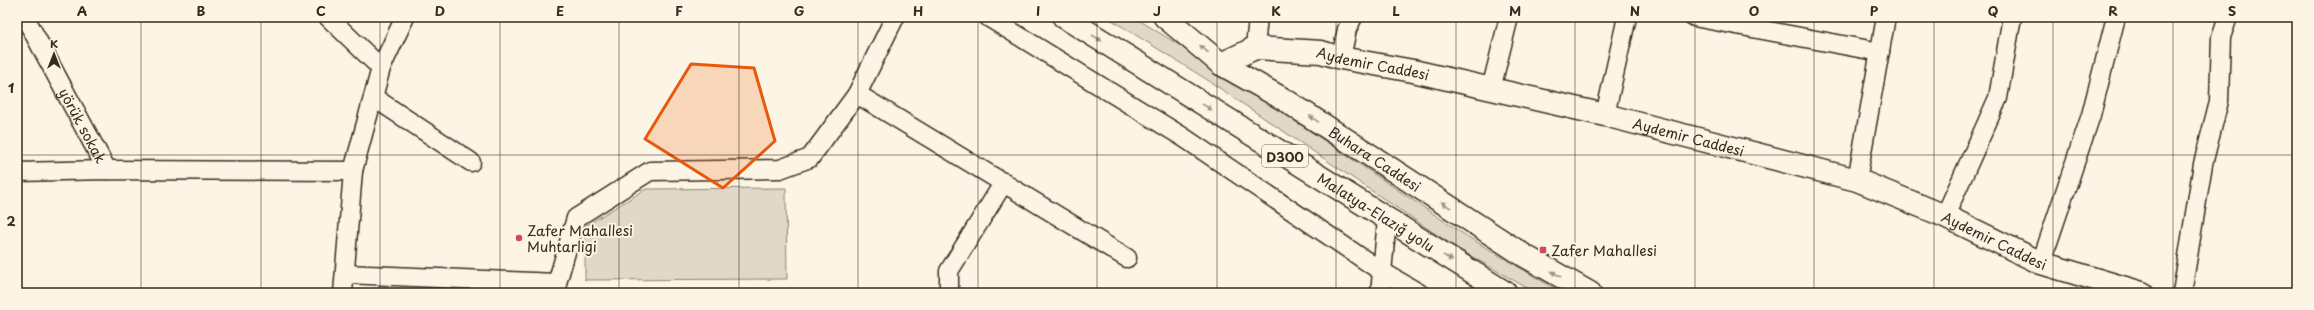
<svg xmlns="http://www.w3.org/2000/svg" width="2314" height="310" font-family="'Playpen Sans',sans-serif">
<rect width="100%" height="100%" fill="#fcf5e5"/>
<filter id="ink" filterUnits="userSpaceOnUse"><feTurbulence type="fractalNoise" baseFrequency=".025" numOctaves="2"/><feDisplacementMap in="SourceGraphic" scale="8" xChannelSelector="R" yChannelSelector="G"/><feConvolveMatrix kernelMatrix="1 2 1 2 8 2 1 2 1" color-interpolation-filters="sRGB"/></filter>
<g filter="url(#ink)">
<!-- green -->
<path fill="#e0d8c8" stroke="#8e8173" d="M1107,17H1134L1216,68L1465,235L1562,293H1536L1455,247L1206,79Z
M786,188L787,279L585,280V226L646,189Z"/>
<g fill="none" stroke-linecap="round" stroke-linejoin="round">
<defs>
<g id="minor">
<path id="s1" d="M25,17L107,170"/>
<path d="M328,17L381,68"/>
<path d="M988,17L1183,137L1381,271L1419,293"/>
<path d="M1694,17L1880,52"/>
<path d="M1255,48L1258,17"/>
<path d="M1341,58L1347,29L1353,17"/>
<path d="M1491,89L1509,17"/>
<path d="M857,94L1127,258"/>
<path d="M373,97L471,162"/>
<path d="M1605,115L1627,17"/>
<path d="M17,172L107,170L353,171L381,68L405,17"/>
<path d="M1857,180L1886,17"/>
<path d="M1945,216L1998,98L2012,17"/>
<path d="M2041,263L2091,115L2116,17"/>
<path d="M345,274L557,283"/>
<path d="M343,293L353,171"/>
<path d="M558,293L557,283L576,218L650,171L780,169L810,158L857,94L895,17"/>
<path d="M949,293V271L1004,182"/>
<path d="M1380,293L1387,220"/>
<path d="M2182,293L2203,164L2219,101L2221,37L2228,17"/>
</g>
<g id="tertiary">
<path id="s2" d="M1221,64L1255,48L1321,52L1341,58L1413,71L1605,115L1857,180L1945,216L2041,263L2142,293"/>
</g>
<g id="trunk">
<path id="s3" d="M1064,17L1506,293"/>
<path id="s4" d="M1165,17L1221,64L1285,100L1525,256L1590,293"/>
</g>
</defs>
<!-- minor casing -->
<use href="#minor" stroke="#3b2a1e" stroke-width="21"/>
<!-- tertiary casing -->
<use href="#tertiary" stroke="#3b2a1e" stroke-width="25"/>
<!-- trunk casing -->
<use href="#trunk" stroke="#3b2a1e" stroke-width="25"/>
<!-- minor -->
<use href="#minor" stroke="#fcf5e5" stroke-width="18"/>
<!-- tertiary -->
<use href="#tertiary" stroke="#fcf5e5" stroke-width="22"/>
<!-- trunk -->
<use href="#trunk" stroke="#fcf5e5" stroke-width="22"/>
</g>
<!-- one-way arrows -->
<defs><path id="oneway-solid" d="M-6-.8H1V-3.2L6.5 0L1 3.2V.8H-6Z"/></defs>
<g fill="#9c9082">
<use href="#oneway-solid" transform="translate(1097 38) rotate(32)"/>
<use href="#oneway-solid" transform="translate(1204 49) rotate(-140)"/>
<use href="#oneway-solid" transform="translate(1207 107) rotate(32)"/>
<use href="#oneway-solid" transform="translate(1314 119) rotate(-146)"/>
<use href="#oneway-solid" transform="translate(1446 205) rotate(-148)"/>
<use href="#oneway-solid" transform="translate(1448 258) rotate(32)"/>
<use href="#oneway-solid" transform="translate(1556 274) rotate(-150)"/>
</g>
</g>
<!-- marked area -->
<path fill="#e8590c" fill-opacity="0.2" stroke="#e8590c" stroke-width="3" stroke-linejoin="round" d="M691,64L754,68L775,141L723,188L645,139Z"/>
<!-- grid -->
<path fill="none" stroke="#3b2a1e" stroke-width="1" stroke-opacity="0.55" d="M141,17V293M261,17V293M380,17V293M500,17V293M619,17V293M739,17V293M858,17V293M978,17V293M1097,17V293M1217,17V293M1336,17V293M1456,17V293M1575,17V293M1695,17V293M1814,17V293M1934,17V293M2053,17V293M2173,17V293M17,155H2297"/>
<!-- markers -->
<g fill="#d1495b" stroke="#fcf5e5" stroke-width="1.5">
<circle cx="519" cy="238" r="4"/>
<rect x="1539" y="246" width="8" height="8" rx="2"/>
</g>
<g text-anchor="middle" dominant-baseline="central" stroke-width="4" stroke-linejoin="round" paint-order="stroke">
<!-- shield labels -->
<rect fill="#fcf5e5" stroke="#75675a" stroke-width="1" x="1262" y="145" width="46" height="22" rx="3"/>
<g font-size="13" font-weight="bold" fill="#3b2a1e">
<text x="1285" y="156">D300</text>
</g>
<!-- street labels -->
<g font-size="14" fill="#3b2a1e" stroke="#fcf5e5">
<text stroke="none"><textPath href="#s2" startOffset="157">Aydemir Caddesi</textPath></text>
<text stroke="none"><textPath href="#s1" startOffset="123">yörük sokak</textPath></text>
<text stroke="none"><textPath href="#s2" startOffset="481">Aydemir Caddesi</textPath></text>
<text stroke="none"><textPath href="#s4" startOffset="254">Buhara Caddesi</textPath></text>
<text stroke="none"><textPath href="#s3" startOffset="368">Malatya-Elazığ yolu</textPath></text>
<text stroke="none"><textPath href="#s2" startOffset="805">Aydemir Caddesi</textPath></text>
</g>
<!-- poi labels -->
<g font-size="14" fill="#3b2a1e" stroke="#fcf5e5" text-anchor="start">
<text x="527" y="230">Zafer Mahallesi<tspan x="527" dy="16">Muhtarligi</tspan></text>
<text x="1551" y="250">Zafer Mahallesi</text>
</g>
</g>
<!-- margin -->
<rect width="2314" height="310" fill="none" stroke="#fcf5e5" stroke-width="44"/>
<!-- north arrow -->
<g transform="translate(54 54)" stroke="#fcf5e5" stroke-width="3" paint-order="stroke">
<path d="M0-3L7 15L0 10L-7 15Z" fill="#3b2a1e"/>
<text y="-6" font-size="11" font-weight="bold" text-anchor="middle" fill="#3b2a1e">K</text>
</g>
<rect x="22" y="22" width="2270" height="266" fill="none" stroke="#3b2a1e" stroke-width="1.5"/>
<g font-size="13" text-anchor="middle" font-weight="bold" fill="#3b2a1e">
<text x="82" y="16">A</text>
<text x="201" y="16">B</text>
<text x="321" y="16">C</text>
<text x="440" y="16">D</text>
<text x="560" y="16">E</text>
<text x="679" y="16">F</text>
<text x="799" y="16">G</text>
<text x="918" y="16">H</text>
<text x="1038" y="16">I</text>
<text x="1157" y="16">J</text>
<text x="1276" y="16">K</text>
<text x="1396" y="16">L</text>
<text x="1515" y="16">M</text>
<text x="1635" y="16">N</text>
<text x="1754" y="16">O</text>
<text x="1874" y="16">P</text>
<text x="1993" y="16">Q</text>
<text x="2113" y="16">R</text>
<text x="2232" y="16">S</text>
<text x="11" y="93">1</text>
<text x="11" y="226">2</text>
</g>
</svg>
